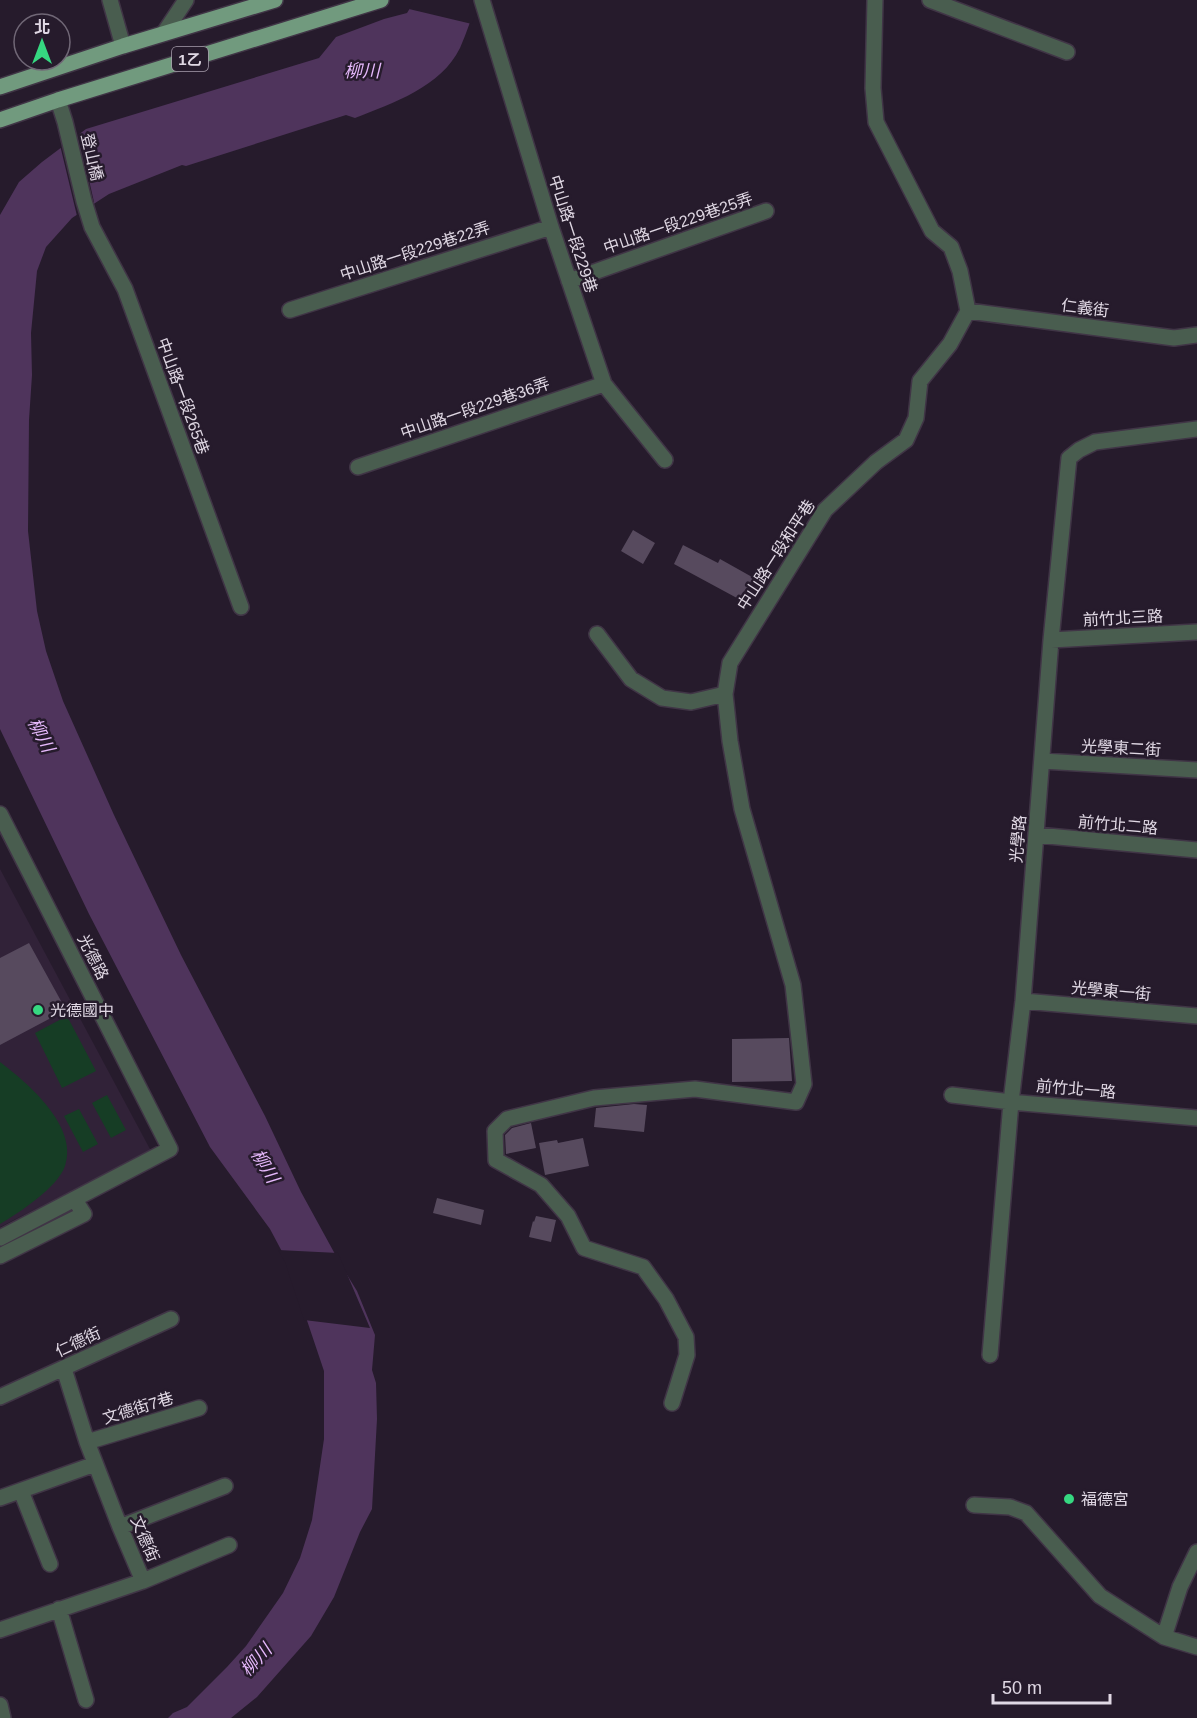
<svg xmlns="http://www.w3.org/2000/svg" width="1197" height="1718" font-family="Arial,'Noto Sans TC',sans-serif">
<rect width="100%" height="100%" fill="#261b2c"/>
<!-- built -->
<path fill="#312238" d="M0,869L151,1151L0,1227Z"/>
<!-- green -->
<path fill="#163d25" d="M67,1016L96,1071L62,1088L35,1033Z
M0,1062C28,1083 79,1127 65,1166C58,1187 19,1213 0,1224Z
M107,1095L126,1130L111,1138L92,1103Z
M79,1109L98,1144L83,1152L64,1116Z"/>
<!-- water -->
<path fill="#4f345c" d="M415,0H478C472,16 467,32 460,48C441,87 393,103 355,118L346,115L186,166L182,165L109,194L72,218L46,247L37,271L31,333L32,375L29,420L28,531L37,611L46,651L63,701L114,815L181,955L265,1116L301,1192L341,1265L357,1291L375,1335L372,1370L376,1383L377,1419L372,1509L360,1532L334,1597L311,1636L257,1697L231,1718H168L173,1713L187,1707L227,1667L246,1646L283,1593L300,1558L312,1520L324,1439V1371L287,1261L270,1229L210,1147L89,914L0,729V215L19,182L42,162L86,129L319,58L336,37L384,19L407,13Z"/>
<!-- pier -->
<path fill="#261b2c" d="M413,0H481L472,24L409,9Z
M78,131L94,202L77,216L60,145Z
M278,1250L338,1253L370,1328L304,1320L285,1262Z"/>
<!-- building -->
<path fill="#574a5e" d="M633,530L655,543L643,564L621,551Z
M683,545L718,563L720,559L761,582L748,604L674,564Z
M29,943L66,1010L0,1045V958Z
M789,1038L792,1081L732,1082V1039Z
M634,1104L647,1105L644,1132L594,1127L596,1108Z
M531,1123L536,1148L506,1154L505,1135L512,1128Z
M583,1138L589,1166L545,1175L539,1143L557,1140L558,1143Z
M437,1198L484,1210L481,1225L433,1213Z
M536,1216L556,1220L551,1242L529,1237L533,1221L534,1222Z"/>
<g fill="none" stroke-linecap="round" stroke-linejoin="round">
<defs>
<path id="minor" d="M110,0L123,46
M482,0L551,227L604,384L665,460
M930,0L1067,52
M164,33L186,0
M58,100L65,122L84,201L92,227L125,289L241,607
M569,281L766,211
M290,310L551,227
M968,311L1174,338L1197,335
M358,467L604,384
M597,634L631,679L662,698L691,702L725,694
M1051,640L1197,632
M1042,761L1197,770
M0,814L170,1149L0,1238
M1037,835L1197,850
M1023,1001L1197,1016
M952,1095L1011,1102L1197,1118
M0,1256L84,1214L75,1200
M990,1355L1011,1102L1023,1001L1051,640L1069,458L1079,450L1095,442L1197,429
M64,1369L87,1442L120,1527L143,1581
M0,1397L171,1319
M672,1403L687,1355L686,1337L666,1299L643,1267L584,1248L568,1216L541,1185L496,1160L495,1131L507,1119L594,1098L695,1089L796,1102L804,1084L793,985L742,809L730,741L725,694L730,663L825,510L876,462L906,440L916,418L920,381L950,344L968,311L960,271L951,247L932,231L876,122L873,88L875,0
M87,1442L199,1408
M21,1491L50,1564
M0,1498L95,1464
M974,1505L1010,1507L1026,1513L1100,1596L1164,1637L1197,1647
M120,1527L225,1486
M59,1609L86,1700
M0,1630L143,1581L229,1545
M1164,1637L1180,1587L1197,1552
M0,1705L3,1718"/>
<path id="major" d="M0,87L123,46L275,0
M0,120L58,100L381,0"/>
</defs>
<!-- minor casing -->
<use href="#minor" stroke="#403546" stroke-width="18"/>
<!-- major casing -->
<use href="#major" stroke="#403546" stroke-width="18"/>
<!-- minor -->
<use href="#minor" stroke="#495d4f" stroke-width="15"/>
<!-- major -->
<use href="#major" stroke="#719a7e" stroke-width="15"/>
</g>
<!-- markers -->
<g fill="#36d881" stroke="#261b2c" stroke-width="2">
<circle cx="38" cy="1010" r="6"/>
<circle cx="1069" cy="1499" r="6"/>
</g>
<g text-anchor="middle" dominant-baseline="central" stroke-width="5" stroke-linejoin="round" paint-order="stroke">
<!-- shield labels -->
<rect fill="#261b2c" stroke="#a89fad" stroke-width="1.5" x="172" y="47" width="36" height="24" rx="4.5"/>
<g font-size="15" font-weight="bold" fill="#e0d8e4">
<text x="190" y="59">1乙</text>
</g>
<!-- street labels -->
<g font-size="16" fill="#e0d8e4" stroke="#261b2c">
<text transform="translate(92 157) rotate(77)">登山橋</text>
<text transform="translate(678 223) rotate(-19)">中山路一段229巷25弄</text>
<text transform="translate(573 234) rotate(72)">中山路一段229巷</text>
<text transform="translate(415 251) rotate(-18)">中山路一段229巷22弄</text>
<text transform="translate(1085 308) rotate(7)">仁義街</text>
<text transform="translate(183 396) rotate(70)">中山路一段265巷</text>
<text transform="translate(475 408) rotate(-19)">中山路一段229巷36弄</text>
<text transform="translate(776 555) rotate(-57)">中山路一段和平巷</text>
<text transform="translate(1123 618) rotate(-3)">前竹北三路</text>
<text transform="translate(1121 748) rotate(3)">光學東二街</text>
<text transform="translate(1118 825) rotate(5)">前竹北二路</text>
<text transform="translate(1018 839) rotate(-85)">光學路</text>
<text transform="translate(93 957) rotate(63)">光德路</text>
<text transform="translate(1111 991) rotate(5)">光學東一街</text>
<text transform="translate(1076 1089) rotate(5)">前竹北一路</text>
<text transform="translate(78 1342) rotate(-25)">仁德街</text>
<text transform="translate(138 1408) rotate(-17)">文德街7巷</text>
<text transform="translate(145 1539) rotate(67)">文德街</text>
</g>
<!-- poi labels -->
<g font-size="16" fill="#e0d8e4" stroke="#261b2c" text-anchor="start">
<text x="50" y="1010">光德國中</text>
<text x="1081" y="1499">福德宮</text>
</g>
<!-- water labels -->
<g font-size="18" font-style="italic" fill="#e5b8fb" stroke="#261b2c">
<text x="362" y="71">柳川</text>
<text transform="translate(41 735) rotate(63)">柳川</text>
<text transform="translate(265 1166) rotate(59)">柳川</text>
<text transform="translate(256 1660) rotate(-47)">柳川</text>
</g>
</g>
<!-- north arrow -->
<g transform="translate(42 42)"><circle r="28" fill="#261b2c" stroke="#706776" stroke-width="1.5"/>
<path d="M0-4.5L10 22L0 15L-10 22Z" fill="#36d881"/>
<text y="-9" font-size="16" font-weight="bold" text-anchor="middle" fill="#e0d8e4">北</text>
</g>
<!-- scale -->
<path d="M993 1694v9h117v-9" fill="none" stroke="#e0d8e4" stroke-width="3"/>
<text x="1002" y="1694" font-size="18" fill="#e0d8e4" stroke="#261b2c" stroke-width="4.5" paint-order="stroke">50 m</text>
</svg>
